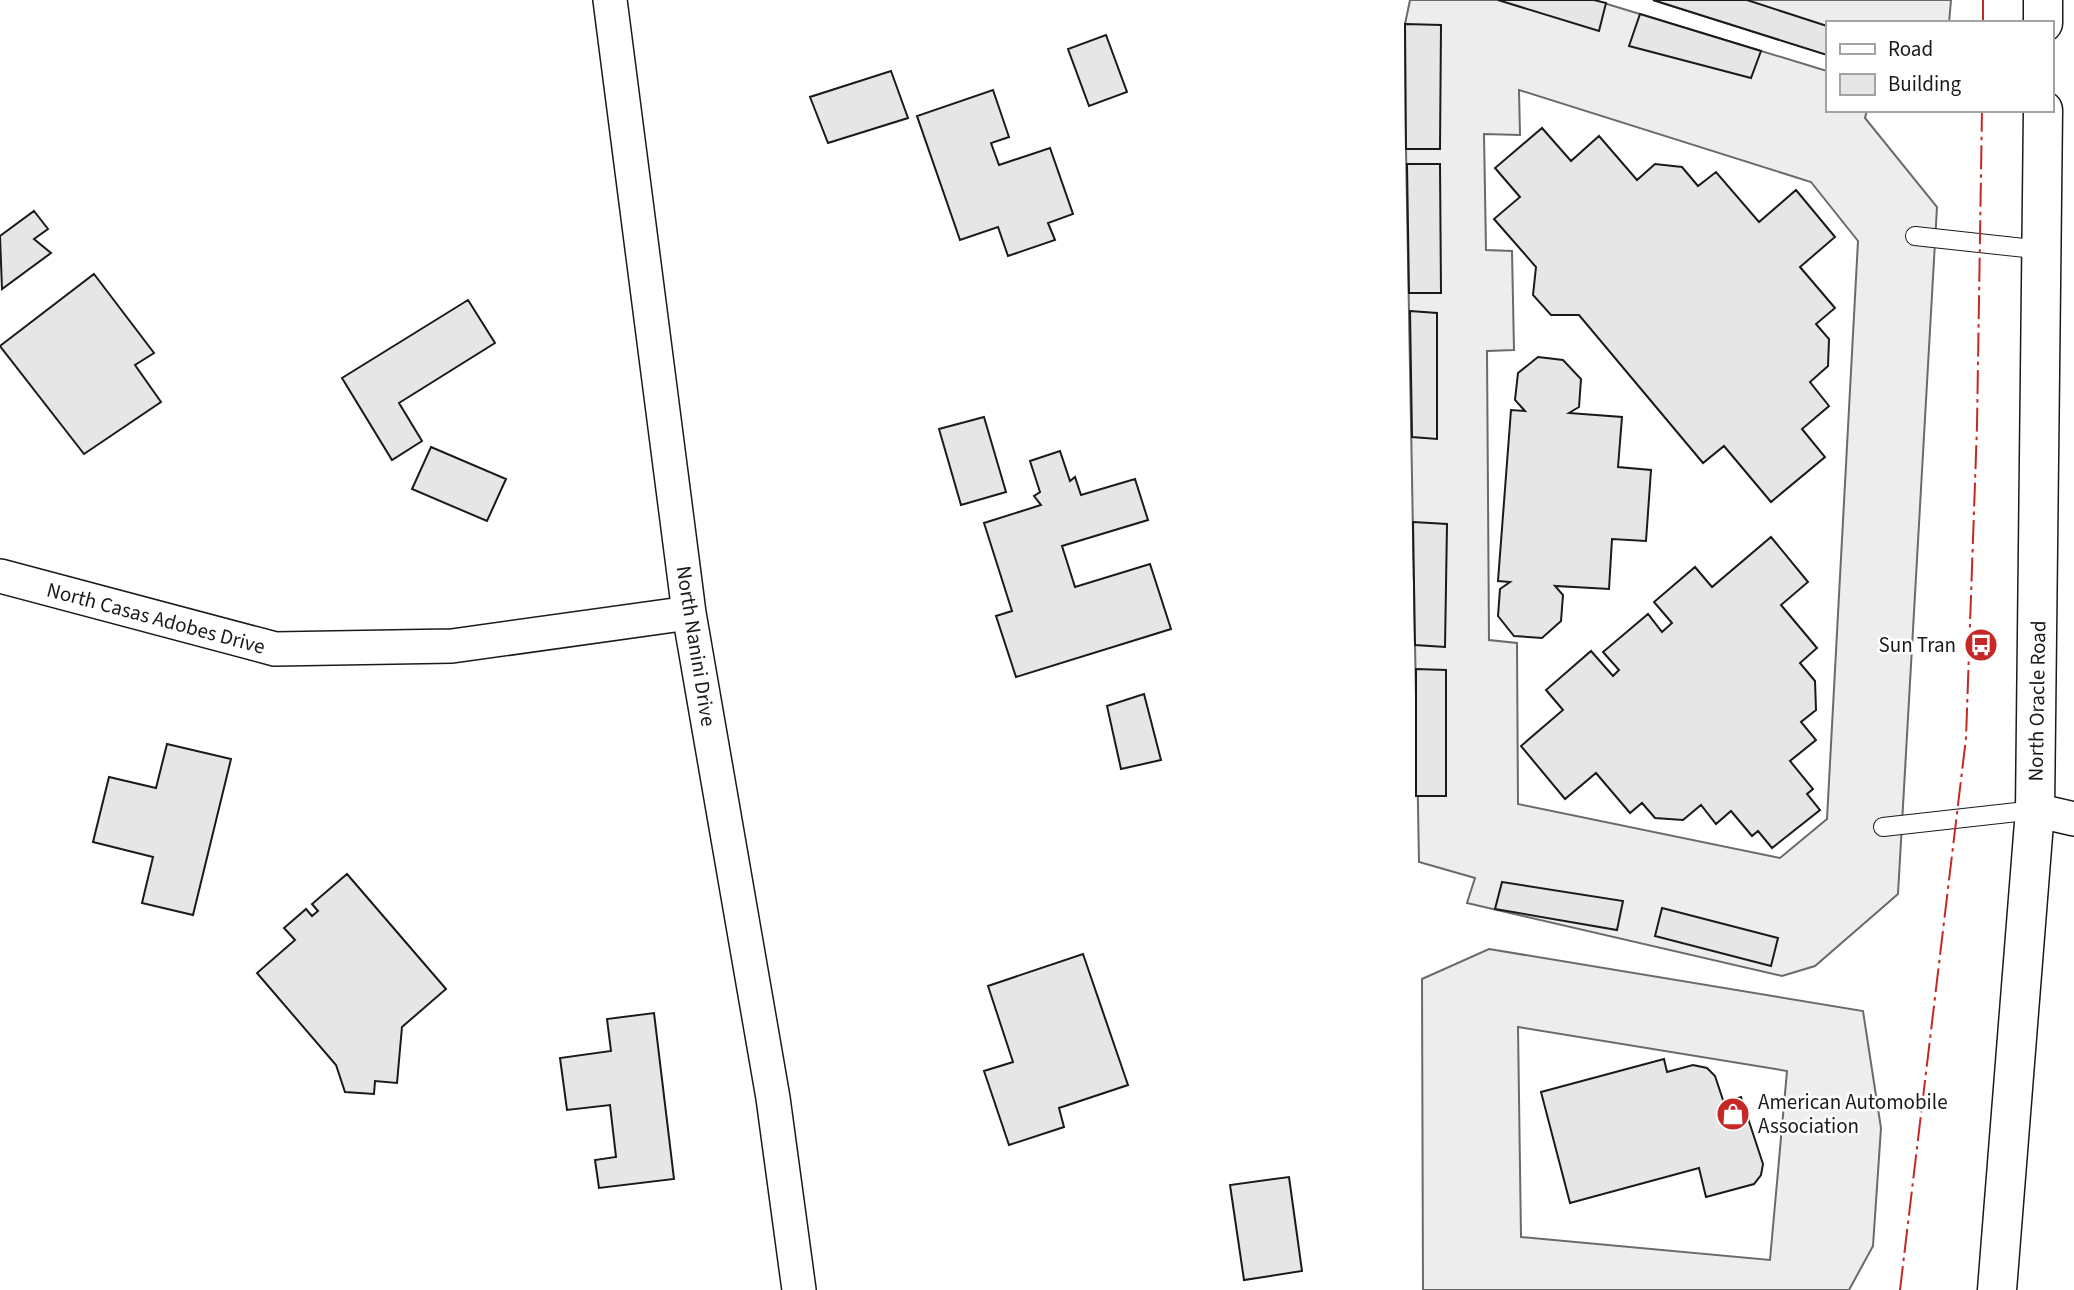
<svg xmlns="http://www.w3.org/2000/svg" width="2074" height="1290" font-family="'Source Sans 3',sans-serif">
<rect width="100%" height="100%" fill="#fff"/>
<!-- built -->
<path fill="#ededed" stroke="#6a6a6a" stroke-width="2" fill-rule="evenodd" d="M1410,0H1594L1827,71V110H1867L1865,118L1937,207L1898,894L1815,966L1782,976L1467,903L1475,878L1419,862L1406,149L1405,24ZM1519,90L1811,182L1858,241L1827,819L1780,858L1518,804L1517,643L1489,640L1487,351L1514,350L1512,251L1486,250L1484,134L1520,135Z
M1653,0H1951L1949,23H1827V55Z
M1489,949L1863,1011L1881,1128L1873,1246L1849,1290H1423L1422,979ZM1518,1027L1787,1071L1770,1260L1521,1237Z"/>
<!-- building -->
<path fill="#e6e6e6" stroke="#1a1a1a" stroke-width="2" d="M1498,0H1594L1606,3L1599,31Z
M1653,0H1747L1827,26V55Z
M1640,14L1761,51L1751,78L1629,46Z
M1405,24L1441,25L1440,149H1406Z
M1106,35L1127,92L1089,106L1068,49Z
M891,71L908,118L828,143L810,97Z
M993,90L1009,137L991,143L999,165L1050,148L1073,214L1048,223L1055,240L1008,256L998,227L960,240L917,116Z
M1542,128L1571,161L1599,136L1637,180L1655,164L1682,167L1698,186L1716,172L1759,222L1796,190L1835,237L1800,267L1835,308L1816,324L1829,339L1828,366L1810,382L1829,406L1802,429L1825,457L1771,502L1724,446L1703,463L1579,315H1551L1533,295L1536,267L1494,219L1520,197L1495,168Z
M1407,164H1440L1441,293H1409Z
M34,211L48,229L34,239L51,253L2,289L0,236Z
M94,274L154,353L135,365L161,402L84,454L0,346Z
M468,300L495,343L399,403L422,441L392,460L342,378Z
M1410,311L1437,313V439L1412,437Z
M1538,357L1563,360L1581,379L1579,407L1569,413L1622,417L1618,467L1651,470L1646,541L1612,539L1609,589L1555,586L1563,595L1561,621L1542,638L1514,636L1498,616L1500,589L1510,582L1498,581L1511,410L1525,411L1515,400L1518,373Z
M984,417L1006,492L961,505L939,429Z
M431,447L506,479L487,521L412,489Z
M1060,451L1070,481L1075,477L1081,495L1135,479L1148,520L1062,546L1075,587L1150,564L1171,629L1016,677L996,616L1012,611L984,523L1041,505L1034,496L1040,492L1030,461Z
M1413,522L1447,524L1445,647L1415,645Z
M1771,537L1808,582L1781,605L1817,648L1800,663L1815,681L1816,710L1801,722L1816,740L1790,761L1813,789L1807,794L1820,810L1772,848L1758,831L1752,836L1731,811L1716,824L1701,805L1683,820L1655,818L1642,803L1630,813L1596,773L1565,799L1521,746L1563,710L1546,690L1591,651L1613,676L1619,670L1603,652L1648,614L1662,632L1672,623L1654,602L1695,567L1712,587Z
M1416,669L1446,670V796H1416Z
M1144,694L1161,760L1121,769L1107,706Z
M167,744L231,759L193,915L142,903L153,857L93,842L109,777L156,788Z
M347,874L446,989L402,1027L397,1083L375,1081L374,1094L345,1092L336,1065L257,973L295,940L284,928L306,909L312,916L318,911L312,904Z
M1502,882L1623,901L1617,930L1495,909Z
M1662,908L1778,938L1771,966L1655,936Z
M1083,954L1128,1085L1059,1108L1064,1127L1009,1145L984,1071L1013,1062L988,986Z
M654,1013L674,1179L599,1188L595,1160L616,1157L610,1105L567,1110L560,1058L611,1051L607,1019Z
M1664,1059L1667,1072L1693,1065L1707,1068L1715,1076L1724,1103L1741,1097L1763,1164L1761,1175L1754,1184L1706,1197L1699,1168L1570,1203L1541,1092Z
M1289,1177L1302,1271L1244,1280L1230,1185Z"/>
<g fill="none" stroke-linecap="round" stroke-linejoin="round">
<defs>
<path id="lane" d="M1915,236L2043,250
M1883,827L2035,810"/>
<path id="street" d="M610,0L689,613L773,1098L799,1290
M0,576L275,649L452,646L689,613
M2035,810L2074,819"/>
<path id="highway" d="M2043,23V0
M1997,1290L2035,810L2043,110"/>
</defs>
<!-- lane casing -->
<use href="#lane" stroke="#1a1a1a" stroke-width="20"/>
<!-- street casing -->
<use href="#street" stroke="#1a1a1a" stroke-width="36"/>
<!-- highway casing -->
<use href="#highway" stroke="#1a1a1a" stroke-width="41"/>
<!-- lane -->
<use href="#lane" stroke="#fff" stroke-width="18"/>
<!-- street -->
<use href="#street" stroke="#fff" stroke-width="33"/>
<!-- highway -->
<use href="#highway" stroke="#fff" stroke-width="38"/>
<!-- power -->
<path stroke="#c62828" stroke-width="2" stroke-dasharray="24 5 3.5 5" stroke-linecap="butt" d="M1983,23V0
M1900,1290L1966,738L1977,426L1982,110"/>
</g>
<!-- icons -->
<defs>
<symbol id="bus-disc" viewBox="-11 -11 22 22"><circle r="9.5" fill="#c62828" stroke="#fff"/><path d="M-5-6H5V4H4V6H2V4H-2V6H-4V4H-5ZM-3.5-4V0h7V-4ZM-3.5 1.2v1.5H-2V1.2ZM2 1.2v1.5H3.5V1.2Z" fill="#fff"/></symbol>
<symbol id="shop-disc" viewBox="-11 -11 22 22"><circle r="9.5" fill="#c62828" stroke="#fff"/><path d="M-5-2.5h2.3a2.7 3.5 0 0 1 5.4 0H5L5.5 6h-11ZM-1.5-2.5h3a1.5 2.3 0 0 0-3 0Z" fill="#fff"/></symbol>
</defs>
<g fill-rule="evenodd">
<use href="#bus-disc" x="1962" y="626" width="38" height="38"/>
<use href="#shop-disc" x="1714" y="1095" width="38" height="38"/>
</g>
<g text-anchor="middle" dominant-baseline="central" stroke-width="5" stroke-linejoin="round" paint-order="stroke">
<!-- street labels -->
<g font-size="21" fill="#1a1a1a" stroke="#fff">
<text transform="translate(156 618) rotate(15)">North Casas Adobes Drive</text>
<text transform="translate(696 646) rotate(81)">North Nanini Drive</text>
<text transform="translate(2037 701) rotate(-89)">North Oracle Road</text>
</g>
<!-- poi labels -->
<g font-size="21" fill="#1a1a1a" stroke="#fff" text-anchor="end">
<text x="1956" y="645">Sun Tran</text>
<text x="1758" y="1102" text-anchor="start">American Automobile<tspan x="1758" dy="24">Association</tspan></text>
</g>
</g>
<!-- legend -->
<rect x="1826" y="21" width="228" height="91" fill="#ffffff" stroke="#a3a3a3" stroke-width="2"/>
<rect x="1840" y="44" width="35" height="10" fill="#ffffff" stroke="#a3a3a3" stroke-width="2"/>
<text x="1888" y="56" font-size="21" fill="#1a1a1a">Road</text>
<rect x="1840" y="74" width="35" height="21" fill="#e6e6e6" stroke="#a3a3a3" stroke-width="2"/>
<text x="1888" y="91" font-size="21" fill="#1a1a1a">Building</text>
</svg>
